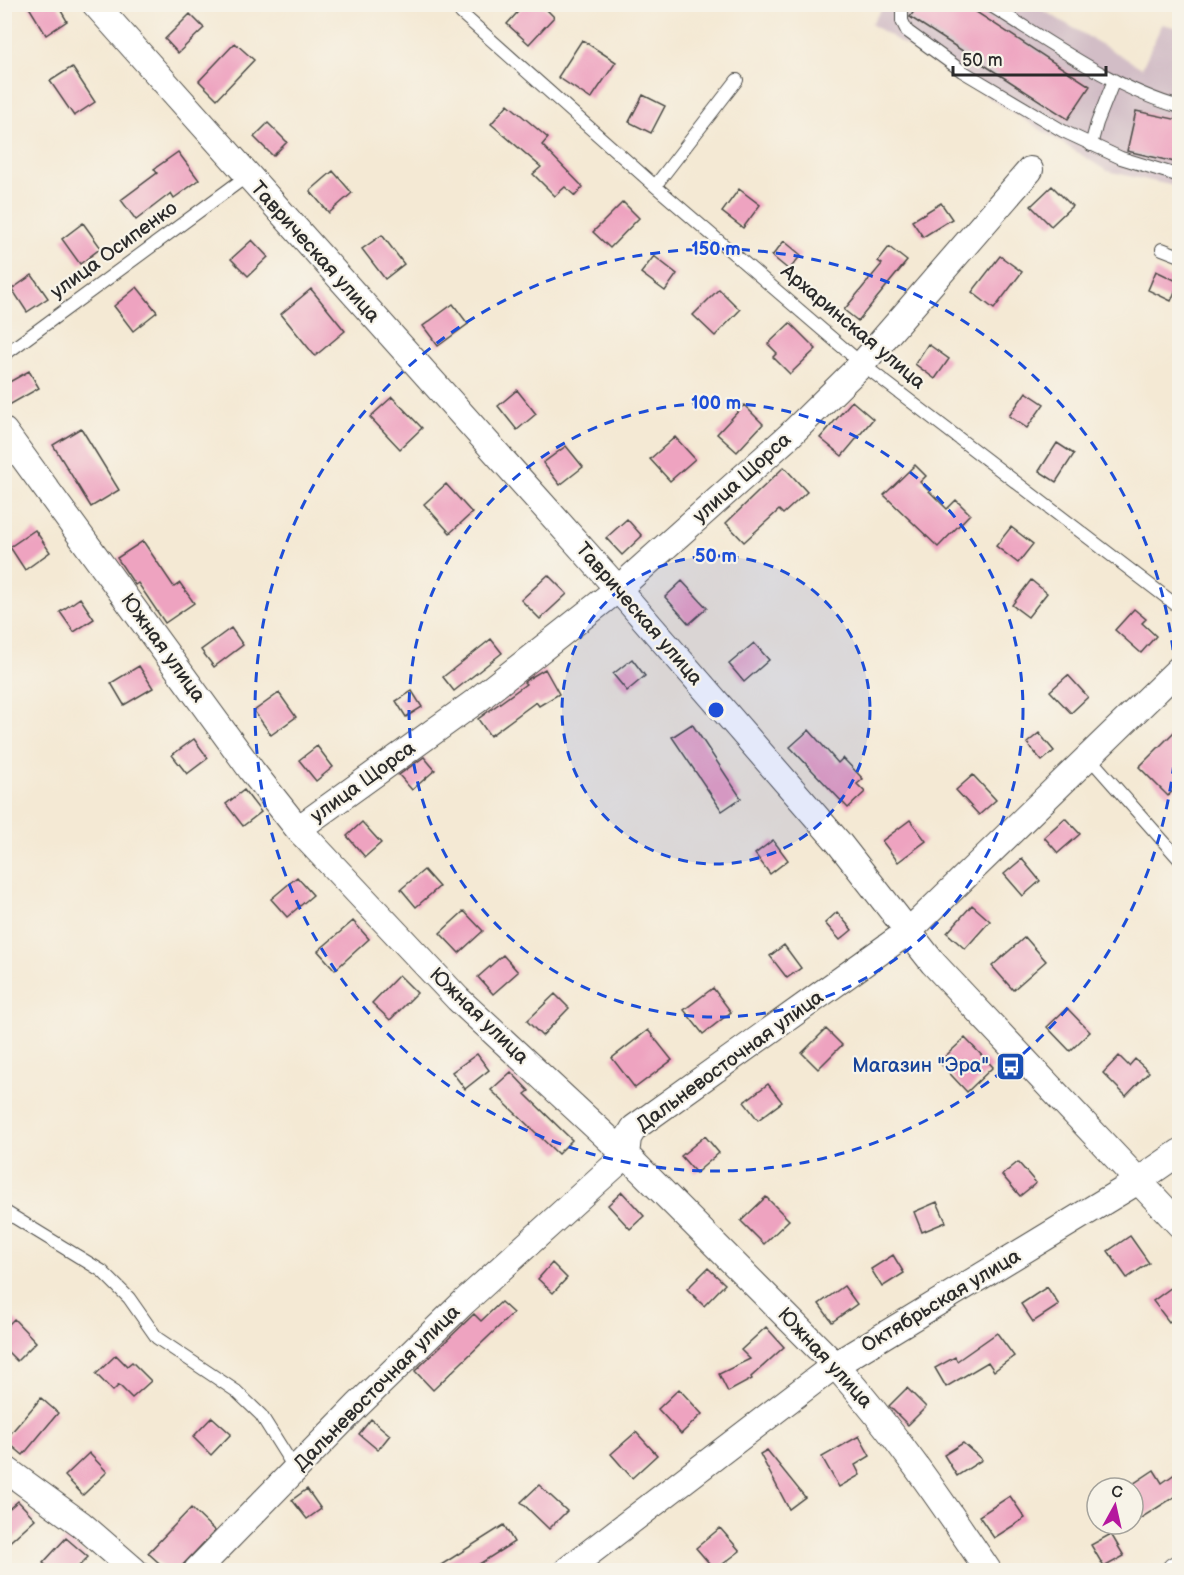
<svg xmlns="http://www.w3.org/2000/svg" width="1184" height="1575" font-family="'Balsamiq Sans',sans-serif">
<rect width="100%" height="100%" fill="#f7f3e8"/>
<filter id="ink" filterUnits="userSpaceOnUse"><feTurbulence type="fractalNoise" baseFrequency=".0167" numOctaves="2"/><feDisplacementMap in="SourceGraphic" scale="12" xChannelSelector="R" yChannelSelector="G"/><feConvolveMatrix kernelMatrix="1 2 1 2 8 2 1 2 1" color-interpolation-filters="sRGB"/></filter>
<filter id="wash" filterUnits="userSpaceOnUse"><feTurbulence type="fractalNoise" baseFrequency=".008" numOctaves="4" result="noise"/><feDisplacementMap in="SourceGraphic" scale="24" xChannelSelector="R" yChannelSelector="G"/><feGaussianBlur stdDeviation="1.35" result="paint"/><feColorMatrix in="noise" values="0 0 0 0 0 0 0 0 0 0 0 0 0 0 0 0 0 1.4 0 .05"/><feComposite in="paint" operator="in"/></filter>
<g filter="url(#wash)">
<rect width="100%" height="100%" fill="#f4e9d4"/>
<!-- industrial -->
<path fill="#d2bdc6" d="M885,5H1034L1142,68L1162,24L1179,28V187L1107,171L871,24Z"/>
<g id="blocks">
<!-- building -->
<path fill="#eea3c0" d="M27,4H57L67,21L46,35Z
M525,4H541L554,17L529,44L507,24Z
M919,4H964L1090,86L1068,119L910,17Z
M190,14L204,28L178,53L165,39Z
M582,40L616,62L591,99L558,77Z
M235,43L254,60L217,99L199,81Z
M72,67L95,102L74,116L50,81Z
M643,95L665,106L651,133L629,122Z
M508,104L548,138L542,145L583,187L575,196L565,187L555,196L533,174L541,167L491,124Z
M1136,111L1179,120V163L1127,151Z
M268,123L287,142L273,156L254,137Z
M178,152L199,180L174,198L171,193L136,220L121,200L157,173L154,169Z
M333,171L352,193L329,213L310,191Z
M1052,186L1072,206L1051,226L1031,206Z
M739,189L760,205L743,228L722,212Z
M623,202L639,218L610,248L593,232Z
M941,203L952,219L923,237L912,221Z
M83,223L101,248L80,264L62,239Z
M382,235L404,264L385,279L362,249Z
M252,240L268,257L248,276L231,259Z
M784,241L801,255L789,270L772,256Z
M889,247L907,261L858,321L844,310L882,264L878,261Z
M654,256L677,274L665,291L641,273Z
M1000,256L1022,272L994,309L972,292Z
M1156,271L1179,282L1171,301L1148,290Z
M32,275L48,298L27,312L12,289Z
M137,287L157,312L133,331L114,306Z
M311,289L345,331L315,356L281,314Z
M719,289L740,310L715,336L693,315Z
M453,304L468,324L438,346L423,326Z
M790,323L816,349L790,374L773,357L777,353L768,344Z
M928,344L949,359L935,379L915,364Z
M29,371L39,388L4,408V385Z
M517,390L536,414L517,430L498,406Z
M1026,392L1044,404L1027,428L1009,416Z
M392,397L422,428L400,449L370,417Z
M852,401L873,419L842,456L820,438Z
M744,405L763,424L737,452L717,434Z
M81,428L119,490L91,507L53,445Z
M675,437L695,459L670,481L650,459Z
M1057,443L1074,454L1056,482L1039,471Z
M566,446L583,467L560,485L543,463Z
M915,465L926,476L920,482L947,509L956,500L970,514L938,547L884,495Z
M784,467L807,492L783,514L779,510L744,542L726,523Z
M446,484L472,513L450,533L424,504Z
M627,519L642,536L622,555L606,538Z
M1011,527L1033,544L1018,563L996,546Z
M35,530L50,552L25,570L10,547Z
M143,541L174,587L180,583L194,603L165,623L138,583L135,585L117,558Z
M548,575L567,594L540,619L521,600Z
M1031,580L1047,593L1028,617L1012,605Z
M682,581L707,608L689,624L665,597Z
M80,598L94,619L74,632L60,612Z
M1134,609L1146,619L1142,623L1156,636L1141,653L1115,630Z
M231,628L243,645L214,667L201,650Z
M491,639L502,653L454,691L443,677Z
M754,643L769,660L744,682L729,664Z
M632,659L645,676L627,691L613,674Z
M139,666L153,688L124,705L111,683Z
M545,669L559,694L539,706L536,702L490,736L478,719L526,684L524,682L528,679Z
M1068,675L1088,697L1071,713L1050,691Z
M412,691L422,707L406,717L396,701Z
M279,693L296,717L271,735L254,711Z
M692,724L741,798L722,811L672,737Z
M1179,727V784L1168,796L1139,767Z
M809,730L838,763L843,758L863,779L857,784L865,792L848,808L790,747Z
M1039,733L1054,751L1042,761L1027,743Z
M194,739L208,758L187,774L172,755Z
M317,746L333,767L316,781L299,760Z
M424,757L435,770L412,790L399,775Z
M973,775L996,800L979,815L956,790Z
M244,790L261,812L243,826L226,804Z
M1065,818L1080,834L1058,853L1044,837Z
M910,820L926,841L898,862L882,841Z
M362,822L381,843L365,857L347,836Z
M773,840L788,860L770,874L755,854Z
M1022,859L1040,881L1023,896L1004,874Z
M424,870L439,887L416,907L401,889Z
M297,877L313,895L287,917L271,899Z
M972,905L990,921L965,949L947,933Z
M464,911L483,931L459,953L440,933Z
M837,912L852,930L840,940L825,923Z
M353,921L369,939L335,970L318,951Z
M1025,937L1046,961L1013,990L992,966Z
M784,945L801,968L787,978L770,956Z
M503,955L518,972L493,994L478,977Z
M399,975L417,993L390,1020L372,1003Z
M713,988L731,1012L703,1034L684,1010Z
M555,994L569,1008L542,1036L527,1021Z
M1067,1008L1090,1032L1070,1051L1047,1027Z
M826,1029L842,1045L818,1069L802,1053Z
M648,1030L672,1060L635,1088L612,1058Z
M965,1038L993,1067L967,1092L939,1062Z
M477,1054L489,1070L465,1089L452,1072Z
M1119,1056L1129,1066L1135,1059L1149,1072L1126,1096L1103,1073Z
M511,1072L529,1091L525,1094L572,1140L558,1154L491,1090Z
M768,1084L782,1102L758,1120L744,1102Z
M705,1136L719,1153L696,1173L681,1156Z
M1018,1162L1036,1183L1020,1196L1002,1175Z
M622,1192L644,1216L630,1229L608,1205Z
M766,1197L789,1220L764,1244L741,1221Z
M937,1202L946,1222L922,1232L914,1212Z
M1130,1236L1149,1263L1127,1278L1108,1251Z
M893,1255L904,1273L882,1287L871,1269Z
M552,1263L567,1278L553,1293L538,1279Z
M708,1268L725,1284L704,1306L687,1289Z
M844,1286L857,1304L832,1322L819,1304Z
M1047,1287L1059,1305L1033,1322L1021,1304Z
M1172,1287L1179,1296V1314L1169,1322L1153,1301Z
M501,1302L513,1313L433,1390L415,1371L474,1314L481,1321Z
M14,1319L36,1342L17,1361L4,1348V1329Z
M766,1327L784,1347L751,1377L752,1379L728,1392L719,1374L750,1359L741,1350Z
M997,1333L1014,1356L994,1371L988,1362L946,1387L935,1368L955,1357L957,1361Z
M116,1355L127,1366L132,1362L151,1381L132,1398L119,1385L113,1391L96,1374Z
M907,1388L926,1407L908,1425L889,1406Z
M679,1389L702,1414L681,1434L658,1409Z
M41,1398L58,1413L23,1455L5,1440Z
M212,1417L231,1434L211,1455L193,1437Z
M371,1419L390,1435L378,1450L359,1434Z
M636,1432L657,1455L632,1478L611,1454Z
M859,1436L870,1456L855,1465L860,1475L839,1487L822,1457Z
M963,1443L982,1460L957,1476L944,1455Z
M767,1450L805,1497L789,1509L760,1454Z
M89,1453L107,1472L83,1495L65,1476Z
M1154,1470L1162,1483L1179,1471V1494L1133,1523V1484Z
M539,1485L567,1511L549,1529L521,1502Z
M307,1489L321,1509L307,1519L292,1500Z
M1010,1496L1025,1518L994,1538L979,1516Z
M18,1501L35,1519L4,1547V1513Z
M191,1508L215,1531L178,1570H167L148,1553Z
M504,1525L514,1542L470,1570H433Z
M720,1528L740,1551L715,1570L696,1548Z
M1111,1534L1124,1556L1104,1567L1091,1545Z
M66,1538L88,1557L75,1570H52L43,1563Z"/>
</g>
</g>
<g filter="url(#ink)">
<use href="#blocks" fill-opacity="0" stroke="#494844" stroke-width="1.5"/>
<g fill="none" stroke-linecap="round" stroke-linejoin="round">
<defs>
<path id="service" d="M905,4L902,7V21L907,31L962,71L1063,131L1121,158L1180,176
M988,4C1047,40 1114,89 1180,107
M461,13L655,186L862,364L1180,608
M1091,145L1097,123L1114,80
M655,186L737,80
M1162,249L1180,256
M4,355L247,176
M1088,756L1180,860
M4,1211L102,1271L129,1298L157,1338L236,1391L261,1415L295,1469"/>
<path id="minor" d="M95,4L618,589L839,843L933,963L1180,1225
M4,431L252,771L298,829L458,999L626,1155L835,1365C893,1430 940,1499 988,1570
M298,829L476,701L618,589L788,437L862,364L1030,170
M4,1468L81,1524L134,1570
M197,1570L358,1405L464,1302L626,1155L628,1138L634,1128L909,931L1180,668
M567,1570L835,1365L1138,1181L1180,1152
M1175,1570L1180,1567"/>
</defs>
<!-- service casing -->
<use href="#service" stroke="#494844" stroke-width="14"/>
<!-- minor casing -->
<use href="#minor" stroke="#494844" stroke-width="28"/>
<!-- service -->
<use href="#service" stroke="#fff" stroke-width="12"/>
<!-- minor -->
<use href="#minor" stroke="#fff" stroke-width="26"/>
</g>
</g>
<!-- distance rings -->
<circle cx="716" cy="710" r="154" fill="#1d4ed8" fill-opacity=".12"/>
<g fill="none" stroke="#1d4ed8" stroke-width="3" stroke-dasharray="10 8">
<circle cx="716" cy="710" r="154"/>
<circle cx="716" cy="710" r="307"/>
<circle cx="716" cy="710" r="461"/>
</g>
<!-- icons -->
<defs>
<symbol id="bus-square" viewBox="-11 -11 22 22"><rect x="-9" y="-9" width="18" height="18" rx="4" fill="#1a4fb4" stroke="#f7f3e8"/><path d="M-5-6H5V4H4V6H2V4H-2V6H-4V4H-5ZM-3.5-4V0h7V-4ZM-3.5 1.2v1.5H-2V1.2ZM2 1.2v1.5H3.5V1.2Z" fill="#fff"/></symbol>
</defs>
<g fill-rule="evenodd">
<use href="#bus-square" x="994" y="1050" width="33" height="33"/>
</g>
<g text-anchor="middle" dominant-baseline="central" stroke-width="4.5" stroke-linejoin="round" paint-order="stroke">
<!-- street labels -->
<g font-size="20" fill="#2b2b2b" stroke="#f7f3e8">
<text transform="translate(114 250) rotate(-36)">улица Осипенко</text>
<text transform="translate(315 252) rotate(48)">Таврическая улица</text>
<text transform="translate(853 327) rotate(40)">Архаринская улица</text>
<text transform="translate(742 478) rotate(-42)">улица Щорса</text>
<text transform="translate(639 614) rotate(49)">Таврическая улица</text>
<text transform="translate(163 648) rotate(54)">Южная улица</text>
<text transform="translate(363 782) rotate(-36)">улица Щорса</text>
<text transform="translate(479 1016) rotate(44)">Южная улица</text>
<text transform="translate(730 1061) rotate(-36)">Дальневосточная улица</text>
<text transform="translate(941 1301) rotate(-31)">Октябрьская улица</text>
<text transform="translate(825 1358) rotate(47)">Южная улица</text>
<text transform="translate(377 1388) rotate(-45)">Дальневосточная улица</text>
</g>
<!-- transit labels -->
<g font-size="20" fill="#164399" stroke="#f7f3e8" text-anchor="end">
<text x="989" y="1066">Магазин "Эра"</text>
</g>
</g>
<circle cx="716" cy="710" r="9" fill="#1d4ed8" stroke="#f7f3e8" stroke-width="3"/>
<g font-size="18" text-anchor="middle" font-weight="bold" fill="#1d4ed8" stroke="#f7f3e8" stroke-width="4.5" stroke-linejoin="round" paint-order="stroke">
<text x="716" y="255">150 m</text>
<text x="716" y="409">100 m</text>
<text x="716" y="562">50 m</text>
</g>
<!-- margin -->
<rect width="1184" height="1575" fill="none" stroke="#f7f3e8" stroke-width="24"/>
<!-- north arrow -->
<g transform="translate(1115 1506) rotate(8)"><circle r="28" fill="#f7f3e8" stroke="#a5a39c" stroke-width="1.5"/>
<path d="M0-4.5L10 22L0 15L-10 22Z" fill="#b5179e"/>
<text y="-9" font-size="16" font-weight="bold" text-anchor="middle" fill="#2b2b2b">С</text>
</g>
<!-- scale -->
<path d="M953 66v9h153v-9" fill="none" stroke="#2b2b2b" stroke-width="3"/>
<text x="962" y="66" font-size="18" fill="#2b2b2b" stroke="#f7f3e8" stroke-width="4.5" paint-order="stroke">50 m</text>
</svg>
